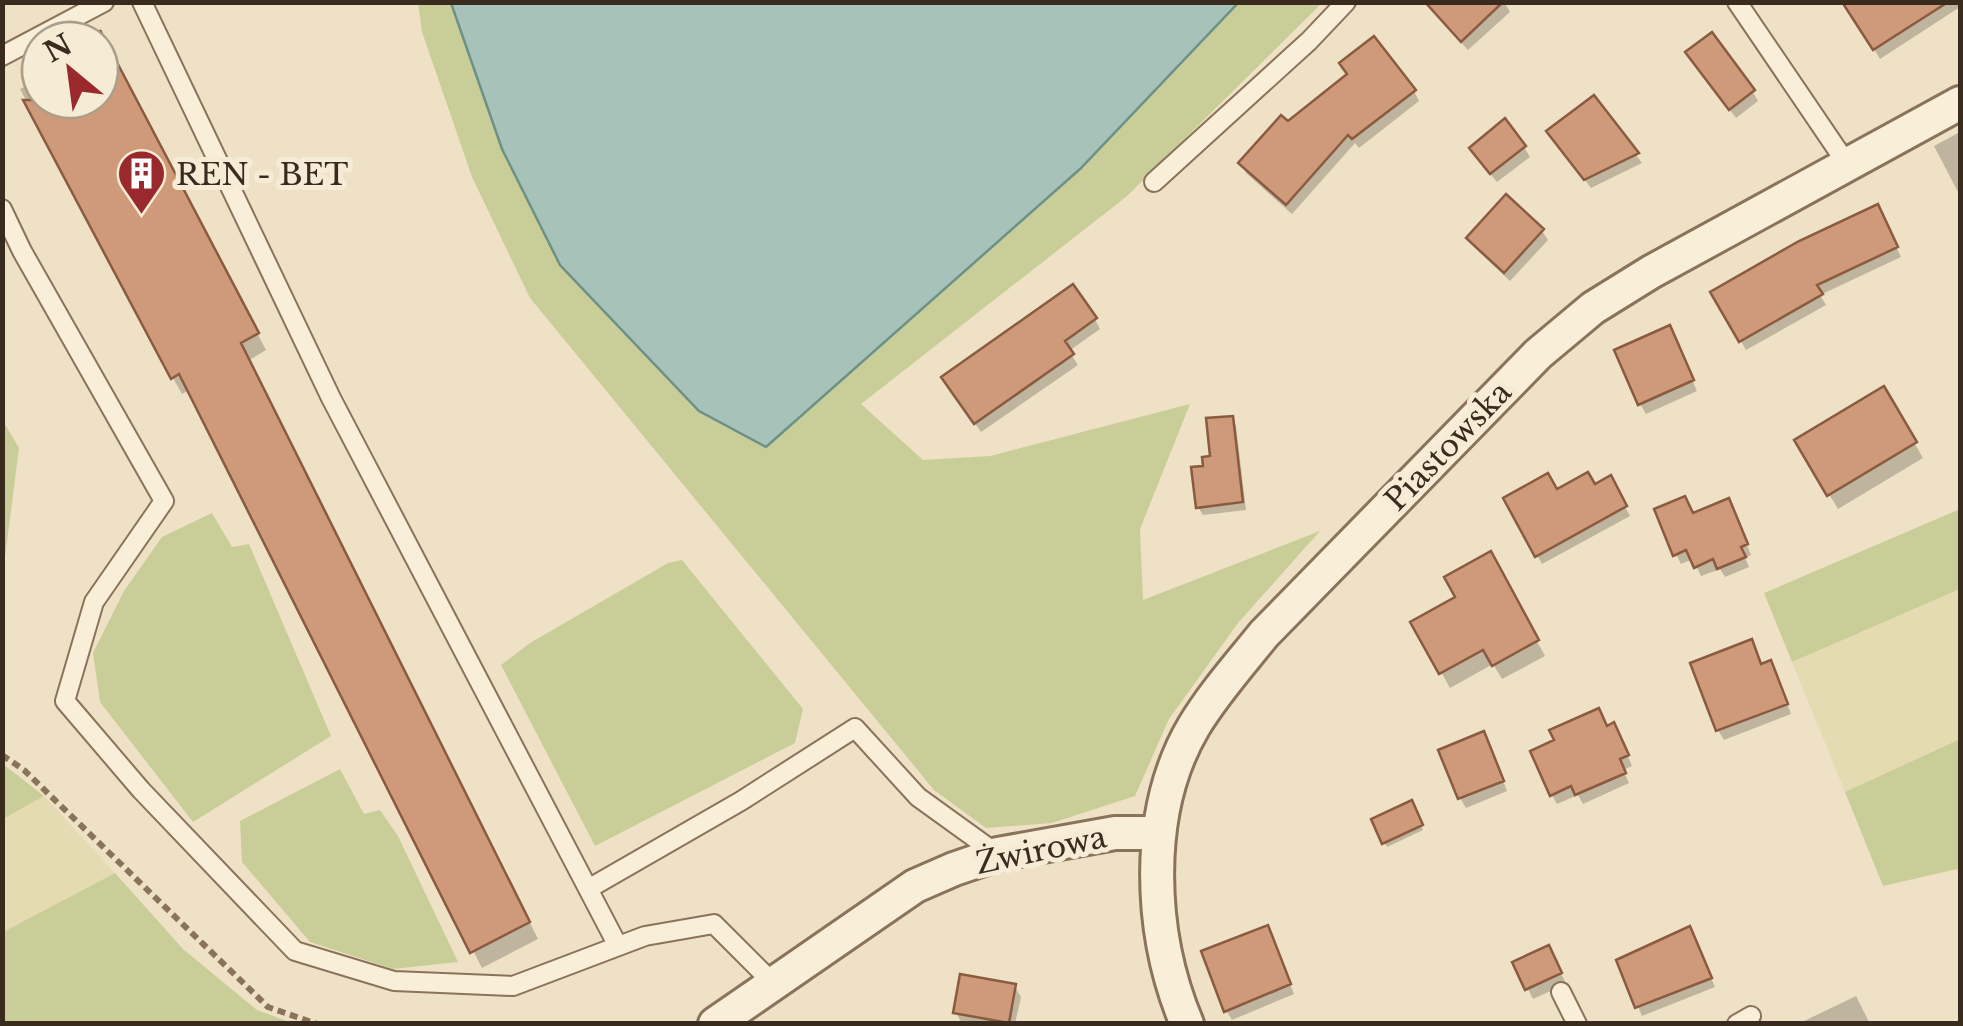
<svg xmlns="http://www.w3.org/2000/svg" width="1963" height="1026" font-family="'Libre Baskerville',serif">
<rect width="100%" height="100%" fill="#efe1c5"/>
<!-- farmland -->
<path fill="#e5dbb2" d="M1960,589V739L1845,792L1792,662Z
M44,796L115,873L3,932L2,819Z"/>
<!-- green -->
<path fill="#c9ce98" d="M418,3H451L502,149L560,265L766,446L1080,169L1238,3H1322L1126,197L861,404L923,460L990,456L1190,404L1140,529L1143,600L1320,531L1238,623L1169,719L1135,796L1052,823L986,828L934,790L530,298L472,177L422,32Z
M3,421L19,448L3,573L2,421Z
M1960,509V589L1792,662L1764,593Z
M212,513L232,547L249,544L331,736L193,822L100,702L93,653L124,591L162,537Z
M682,560L803,709L795,743L595,846L501,665L530,643L668,563Z
M1960,739V877L1957,869L1883,886L1845,792Z
M3,764L44,796L3,819H2Z
M340,769L364,814L380,810L398,836L458,962L393,969L310,942L242,862L240,821Z
M115,873L183,949L257,1010L292,1023H3V932Z"/>
<!-- water -->
<path fill="#a7c2b9" stroke="#6d9187" stroke-width="2.5" d="M451,3H1238L1080,169L766,447L699,411L560,265L502,149Z"/>
<!-- shadow -->
<path fill="#0003" d="M1424,2H1504L1510,12L1468,50Z
M1867,2H1960V7L1880,59L1851,12Z
M100,47L114,61L266,350L248,361L538,939L482,968L189,390L182,394L173,378L20,89L40,79V100H100Z
M1694,63L1753,92L1758,101L1736,118Z
M1414,91L1419,101L1359,148L1355,143L1292,214L1246,173L1241,164L1288,124Z
M1594,98L1642,163L1591,188L1555,140Z
M1960,132V191L1958,192L1934,146Z
M1524,147L1530,157L1497,182L1477,158Z
M1882,216L1901,257L1820,295L1826,305L1746,350L1713,292Z
M1542,231L1548,240L1510,281L1475,248L1469,239Z
M1095,319L1100,329L1069,351L1078,365L981,432L950,388Z
M1674,338L1697,391L1646,414L1640,404Z
M1883,389L1923,458L1838,509L1797,441Z
M1232,418L1236,426L1246,510L1203,515L1198,507L1206,468Z
M1610,479L1630,516L1542,564L1506,499L1594,487Z
M1733,511L1751,555L1745,558L1749,567L1725,577L1720,569L1701,576L1693,559L1681,564L1676,554L1693,516Z
M1490,555L1545,656L1502,679L1493,664L1450,688L1414,623L1459,598Z
M1762,667L1776,673L1791,714L1724,740L1718,730Z
M1619,735L1632,766L1623,770L1629,783L1583,804L1578,795L1557,804L1552,795Z
M1489,744L1507,791L1466,808L1460,798Z
M1410,803L1423,830L1387,847L1374,820Z
M1272,938L1294,994L1232,1020L1226,1010Z
M1693,938L1715,987L1642,1016L1619,961Z
M1554,958L1566,984L1533,999L1515,963Z
M1015,987L1021,997L1015,1024L961,1022L956,1012Z
M1856,996L1870,1024H1798Z"/>
<!-- building -->
<path fill="#ce9a7a" stroke="#8a5b40" stroke-width="2.5" d="M1425,2H1503L1461,42Z
M1842,2H1948L1873,50Z
M100,30L259,333L241,343L530,922L470,953L179,374L171,379L23,100H100Z
M1712,32L1755,90L1729,110L1685,52Z
M1374,36L1416,90L1352,139L1348,135L1286,205L1238,163L1281,115L1288,121L1347,74L1339,63Z
M1594,95L1639,153L1584,180L1546,131Z
M1505,118L1526,146L1490,174L1469,148Z
M1506,194L1544,229L1504,273L1466,238Z
M1878,204L1898,247L1817,285L1823,294L1739,342L1710,292L1799,241Z
M1073,284L1097,318L1065,341L1074,354L974,424L941,377Z
M1670,325L1694,380L1638,405L1614,350Z
M1884,386L1917,442L1827,496L1794,440Z
M1233,416L1243,502L1196,508L1191,467L1203,466L1202,457L1210,456L1206,418Z
M1588,472L1595,484L1611,475L1627,506L1535,557L1503,498L1548,473L1557,489Z
M1685,496L1693,513L1729,498L1748,544L1741,547L1746,557L1717,569L1713,559L1694,568L1686,550L1673,556L1654,509Z
M1491,551L1539,640L1492,666L1483,650L1439,674L1410,622L1455,597L1444,577Z
M1752,639L1761,664L1771,660L1788,704L1716,731L1690,663Z
M1599,708L1607,726L1614,722L1629,755L1620,759L1626,773L1575,795L1571,786L1550,796L1530,751L1554,740L1549,730Z
M1484,731L1504,781L1458,799L1438,750Z
M1412,800L1423,825L1382,844L1371,819Z
M1268,925L1291,984L1224,1012L1201,951Z
M1690,926L1712,978L1635,1008L1616,960Z
M1549,945L1562,973L1525,990L1512,962Z
M960,974L1016,984L1009,1023L953,1013Z"/>
<g fill="none" stroke-linecap="round" stroke-linejoin="round">
<defs>
<path id="service" d="M142,2L331,398L618,946
M1737,2L1847,164
M2,56L104,2
M1154,182L1309,41L1346,2
M2,209L22,251L164,501L94,602L65,701L141,790L295,951L394,981L513,986L645,936L714,924L774,984
M588,889L741,801L855,728L918,797L997,854
M1561,992L1577,1024
M1737,1024L1751,1016"/>
<path id="minor" d="M715,1024L915,886L954,869L998,854L1115,833H1159
M1187,1024C1149,934 1143,812 1194,726C1214,693 1240,664 1264,634L1538,354L1593,308L1651,272L1960,103"/>
</defs>
<!-- service casing -->
<use href="#service" stroke="#8a735b" stroke-width="22"/>
<!-- minor casing -->
<use href="#minor" stroke="#8a735b" stroke-width="38"/>
<!-- path -->
<path stroke="#8a735b" stroke-width="6" stroke-dasharray="8 5" stroke-linecap="butt" d="M2,755L24,770L268,1007L317,1024"/>
<!-- service -->
<use href="#service" stroke="#f9efd9" stroke-width="18"/>
<!-- minor -->
<use href="#minor" stroke="#f9efd9" stroke-width="32"/>
</g>
<!-- icons -->
<defs>
<symbol id="building-pin" viewBox="-11 -11 22 30"><path d="M0 17L-7.5 6A9.5 9.5 0 1 1 7.5 6Z" fill="#9a292e" stroke="#f6ecd5"/><path d="M-4-6H4V6H1V3H-1V6H-4ZM-2.5-4.3h1.7v1.8h-1.7ZM.8-4.3h1.7v1.8H.8ZM-2.5-1h1.7V.8h-1.7ZM.8-1h1.7V.8H.8Z" fill="#fff"/></symbol>
</defs>
<g fill-rule="evenodd">
<use href="#building-pin" x="114" y="146" width="55" height="75"/>
</g>
<g text-anchor="middle" dominant-baseline="central" stroke-width="10" stroke-linejoin="round" paint-order="stroke">
<!-- poi labels -->
<g font-size="30" fill="#3a2b1f" stroke="#f6ecd5" text-anchor="start">
<text x="176" y="174">REN - BET</text>
</g>
<!-- street labels -->
<g font-size="30" fill="#3a2b1f" stroke="#f6ecd5">
<text transform="translate(1448 446) rotate(-46)">Piastowska</text>
<text transform="translate(1041 850) rotate(-12)">Żwirowa</text>
</g>
</g>
<!-- border -->
<rect width="1963" height="1026" fill="none" stroke="#3a2b1f" stroke-width="10"/>
<!-- north arrow -->
<g transform="translate(70 70) rotate(331)"><circle r="48" fill="#f6ecd5" stroke="#ab9f8c" stroke-width="2.5"/>
<path d="M0-8L18 38L0 25L-18 38Z" fill="#9a292e"/>
<text y="-15" font-size="28" font-weight="bold" text-anchor="middle" fill="#3a2b1f">N</text>
</g>
</svg>
